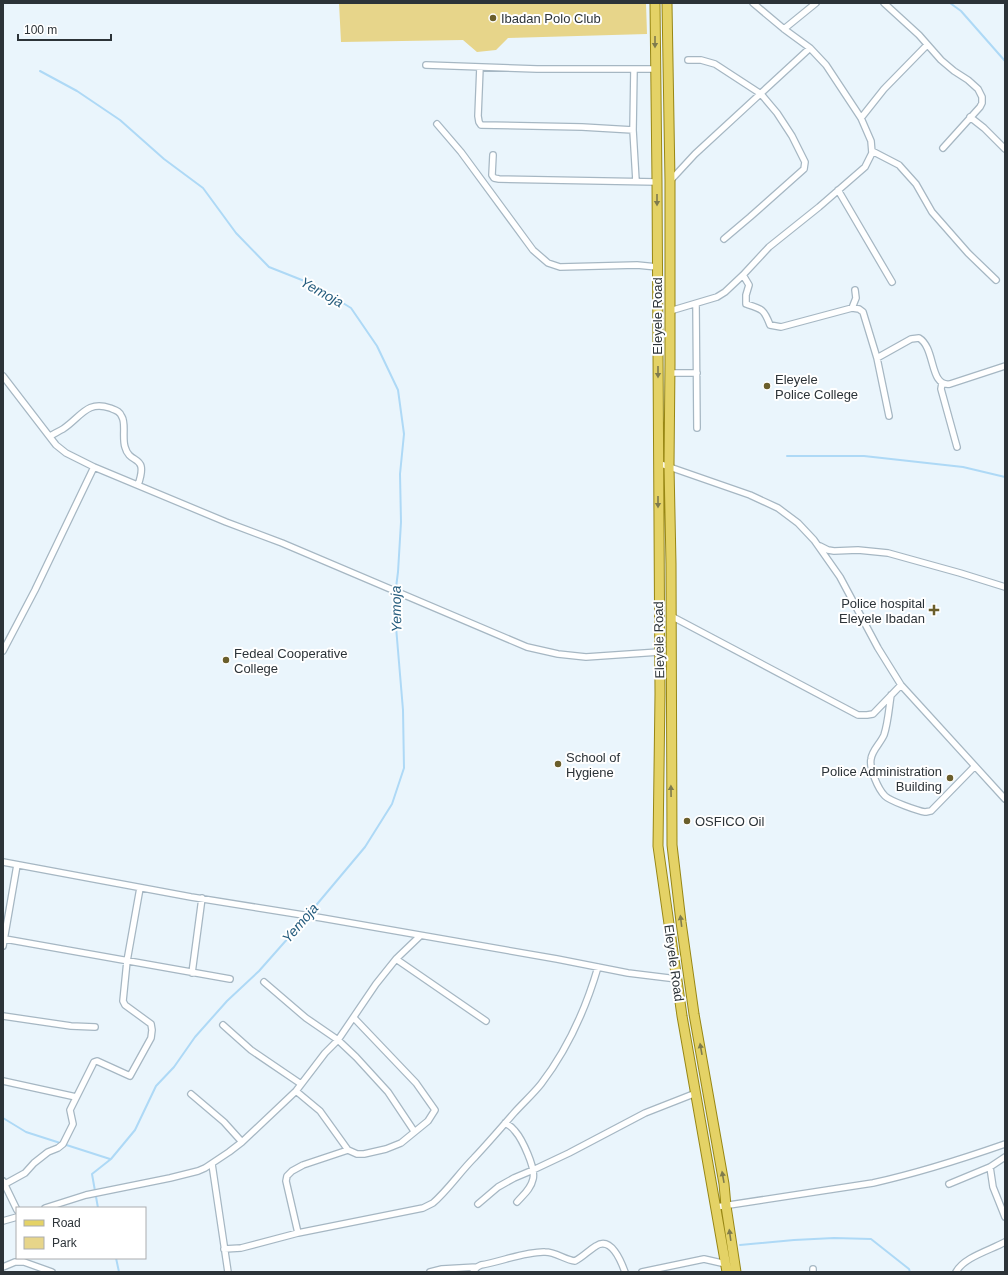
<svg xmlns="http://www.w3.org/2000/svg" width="1008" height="1275" font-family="Helvetica,sans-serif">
<rect width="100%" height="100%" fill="#eaf5fc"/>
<!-- green -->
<path fill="#e7d58a" d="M339,3H646L647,34L508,38L496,50L477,52L463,40L341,42Z"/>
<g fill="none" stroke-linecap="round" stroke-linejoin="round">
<!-- stream -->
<path stroke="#aed9f6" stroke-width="2" d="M950,3L961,11L1005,61
M40,71L77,91L120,120L164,159L203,188L236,233L269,267L312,284L351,308L377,346L398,390L404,434L400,474L401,522L398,572L394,603L403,710L404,768L392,804L365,847L297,928L259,971L227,1001L195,1037L174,1067L156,1086L135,1130L111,1159L92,1174L98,1208
M787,456H864L963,467L1005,477
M3,1118L26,1132L110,1159
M740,1245L794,1240L834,1238L871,1239L909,1269L910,1272
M116,1258L119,1272"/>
<defs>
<path id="minor" d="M884,3L919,35L941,60L954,71L968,80L978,89L982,97V103L980,107L943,148
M784,29L816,3
M688,60H701L715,64L761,94L777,113L792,136L805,162L804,169L750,217L724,239
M426,65L537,69H655
M480,67L478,116L479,122L481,125L582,127L633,130
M634,69L633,130L636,181
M970,117L984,128L1005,149
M861,118L884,89L927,45
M437,124L461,152L533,250L548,263L560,267L637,265L657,267
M872,151L899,165L916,184L932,212L968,253L996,280
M493,155L492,175L494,178L499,179L657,182
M670,181L695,154L810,48
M838,190L892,282
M743,275L749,285L746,295V304C762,309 764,309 770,325L781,327L852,308L859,309L863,312L877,358L889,416
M696,304L697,428
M852,308L856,298L855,290
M670,311L717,297L725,292L743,275L769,247L819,207L865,167L872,153L871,141L861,118L826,65L810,48L784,29L753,3
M877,358L911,339L919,338C936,348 929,387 950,384L1005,366
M670,373H697
M3,376L56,445L66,453L94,467L226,522L282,543L527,647L558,654L586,657L659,652
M942,383L941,389L957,447
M50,436C54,434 59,431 63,429C81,417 87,400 110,408C115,410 120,411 122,417C126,423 122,438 125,447C130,466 149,453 138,485
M658,463L750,495L778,508L798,523L814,540L840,577L878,648L901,685L1005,799
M820,546L828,550L834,551L858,550L888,553L960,573L1005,587
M671,616L858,715H867L873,714L901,685
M3,651L35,590L94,467
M891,695C889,708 888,723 884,735C880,744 872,750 871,759C869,768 878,789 885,796C890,801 918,811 925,812C927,812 929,811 931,811L975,766
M3,862L191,897L322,918L557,959L628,973L677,979
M5,939L230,979
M3,946L17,865
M396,959L486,1021
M192,973L202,898
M264,982L306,1018L338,1040L356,1057L388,1092L414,1131
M3,1016L71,1026L95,1027
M223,1025L251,1050L301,1084
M3,1081L76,1097
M296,1091L320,1111L348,1150
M191,1094L224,1122L242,1142
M505,1123C509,1125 512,1127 515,1131C522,1139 536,1168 533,1179C531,1189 523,1195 517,1202
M212,1164L228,1272
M990,1167L993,1187L1005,1217
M3,1181L17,1210
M5,1184L25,1173L34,1163L48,1152L58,1148L63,1144L73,1124L70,1110L94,1062L97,1061L130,1076L151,1038L152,1030L151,1024L125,1005L123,1001L127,961L140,888
M949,1184L990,1167L1005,1157
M478,1204L498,1187L514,1178L533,1170L569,1153L645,1113L696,1093
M716,1207L873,1183C918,1173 962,1159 1005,1144
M45,1208L86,1195L170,1178L198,1171L205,1168L229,1152L242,1142L296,1091L325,1053L338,1040L376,984L396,959L420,936
M3,1221L17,1217
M298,1233L286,1181L287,1176L292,1171L303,1165L348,1150L357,1154H364L386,1149L401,1143L428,1121L435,1110L416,1083L354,1018
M224,1249L241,1248L298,1233L423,1208L433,1203C448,1190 460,1172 474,1158C488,1143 501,1128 514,1113C523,1103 533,1094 541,1084C567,1050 586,1008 598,967
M3,1267L15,1262H24L52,1272
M813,1269V1272
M430,1272L442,1269L477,1267
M473,1272L477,1267L481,1265C500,1262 527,1251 545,1252C556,1252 565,1260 575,1261C583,1257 589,1250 596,1246C611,1236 621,1261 625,1272
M642,1272L704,1259L726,1264
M956,1272C964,1257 991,1250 1005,1242"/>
<path id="primary" d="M655,3L657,182L660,694L658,846L682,1016L727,1272
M667,3L670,181V364L669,466L671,564L672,845L681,922L694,1014L724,1184L726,1206L736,1272"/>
</defs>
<!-- minor casing -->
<use href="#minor" stroke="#a6b7c3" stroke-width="8"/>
<!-- primary casing -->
<use href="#primary" stroke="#988714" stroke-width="11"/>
<!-- minor -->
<use href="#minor" stroke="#fff" stroke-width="5.5"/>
<!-- primary -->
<use href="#primary" stroke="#e4d266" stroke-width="9"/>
</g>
<!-- one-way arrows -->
<defs><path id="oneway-solid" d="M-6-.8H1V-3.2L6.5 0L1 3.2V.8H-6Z"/></defs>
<g fill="#7f7b4d">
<use href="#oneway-solid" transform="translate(655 42) rotate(90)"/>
<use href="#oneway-solid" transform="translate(657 200) rotate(90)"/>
<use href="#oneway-solid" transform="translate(658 372) rotate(90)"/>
<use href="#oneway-solid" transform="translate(658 502) rotate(90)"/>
<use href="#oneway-solid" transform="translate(671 791) rotate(-91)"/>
<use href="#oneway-solid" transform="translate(681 921) rotate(-97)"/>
<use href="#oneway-solid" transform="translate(701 1049) rotate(-100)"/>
<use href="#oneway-solid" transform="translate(723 1177) rotate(-100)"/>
<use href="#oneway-solid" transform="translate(730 1235) rotate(-98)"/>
</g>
<!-- markers -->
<g fill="#6a5e2b" stroke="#fff" stroke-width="1.5">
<circle cx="493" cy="18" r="4"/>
<circle cx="767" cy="386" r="4"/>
<path d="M932 604h4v4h4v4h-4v4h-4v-4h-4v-4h4z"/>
<circle cx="226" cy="660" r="4"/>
<circle cx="558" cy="764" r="4"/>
<circle cx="950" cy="778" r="4"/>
<circle cx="687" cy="821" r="4"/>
</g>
<g text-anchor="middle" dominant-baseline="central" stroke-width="4" stroke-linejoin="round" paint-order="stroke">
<!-- poi labels -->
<g font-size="13" fill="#2c3338" stroke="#fff" text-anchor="start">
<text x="501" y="18">Ibadan Polo Club</text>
<text x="775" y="379">Eleyele<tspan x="775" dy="15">Police College</tspan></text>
<text x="925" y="603" text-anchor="end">Police hospital<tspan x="925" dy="15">Eleyele Ibadan</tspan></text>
<text x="234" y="653">Fedeal Cooperative<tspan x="234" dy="15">College</tspan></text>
<text x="566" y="757">School of<tspan x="566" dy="15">Hygiene</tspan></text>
<text x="942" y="771" text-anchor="end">Police Administration<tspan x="942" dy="15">Building</tspan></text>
<text x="695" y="821">OSFICO Oil</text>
</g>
<!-- street labels -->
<g font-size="13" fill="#2c3338" stroke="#fff">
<text transform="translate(657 316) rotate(-90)">Eleyele Road</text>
<text transform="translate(659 640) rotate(-91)">Eleyele Road</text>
<text transform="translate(674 963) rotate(82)">Eleyele Road</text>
</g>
<!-- water labels -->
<g font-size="14" font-style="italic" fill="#255c7d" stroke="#fff">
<text transform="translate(322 292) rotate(29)">Yemoja</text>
<text transform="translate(396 609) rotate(-91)">Yemoja</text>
<text transform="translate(300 923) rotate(-49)">Yemoja</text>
</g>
</g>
<!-- border -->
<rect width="1008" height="1275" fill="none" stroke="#2c3338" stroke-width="8"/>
<!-- legend -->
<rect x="16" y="1207" width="130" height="52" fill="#ffffff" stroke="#abadaf"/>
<rect x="24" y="1220" width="20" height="6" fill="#e4d266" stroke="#abadaf"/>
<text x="52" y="1227" font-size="12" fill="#2c3338">Road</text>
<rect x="24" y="1237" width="20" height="12" fill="#e7d58a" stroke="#abadaf"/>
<text x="52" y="1247" font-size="12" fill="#2c3338">Park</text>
<!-- scale -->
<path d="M18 34v6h93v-6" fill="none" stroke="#2c3338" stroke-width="2"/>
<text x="24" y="34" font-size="12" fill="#2c3338" stroke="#ffffff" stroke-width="3" paint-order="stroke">100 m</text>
</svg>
